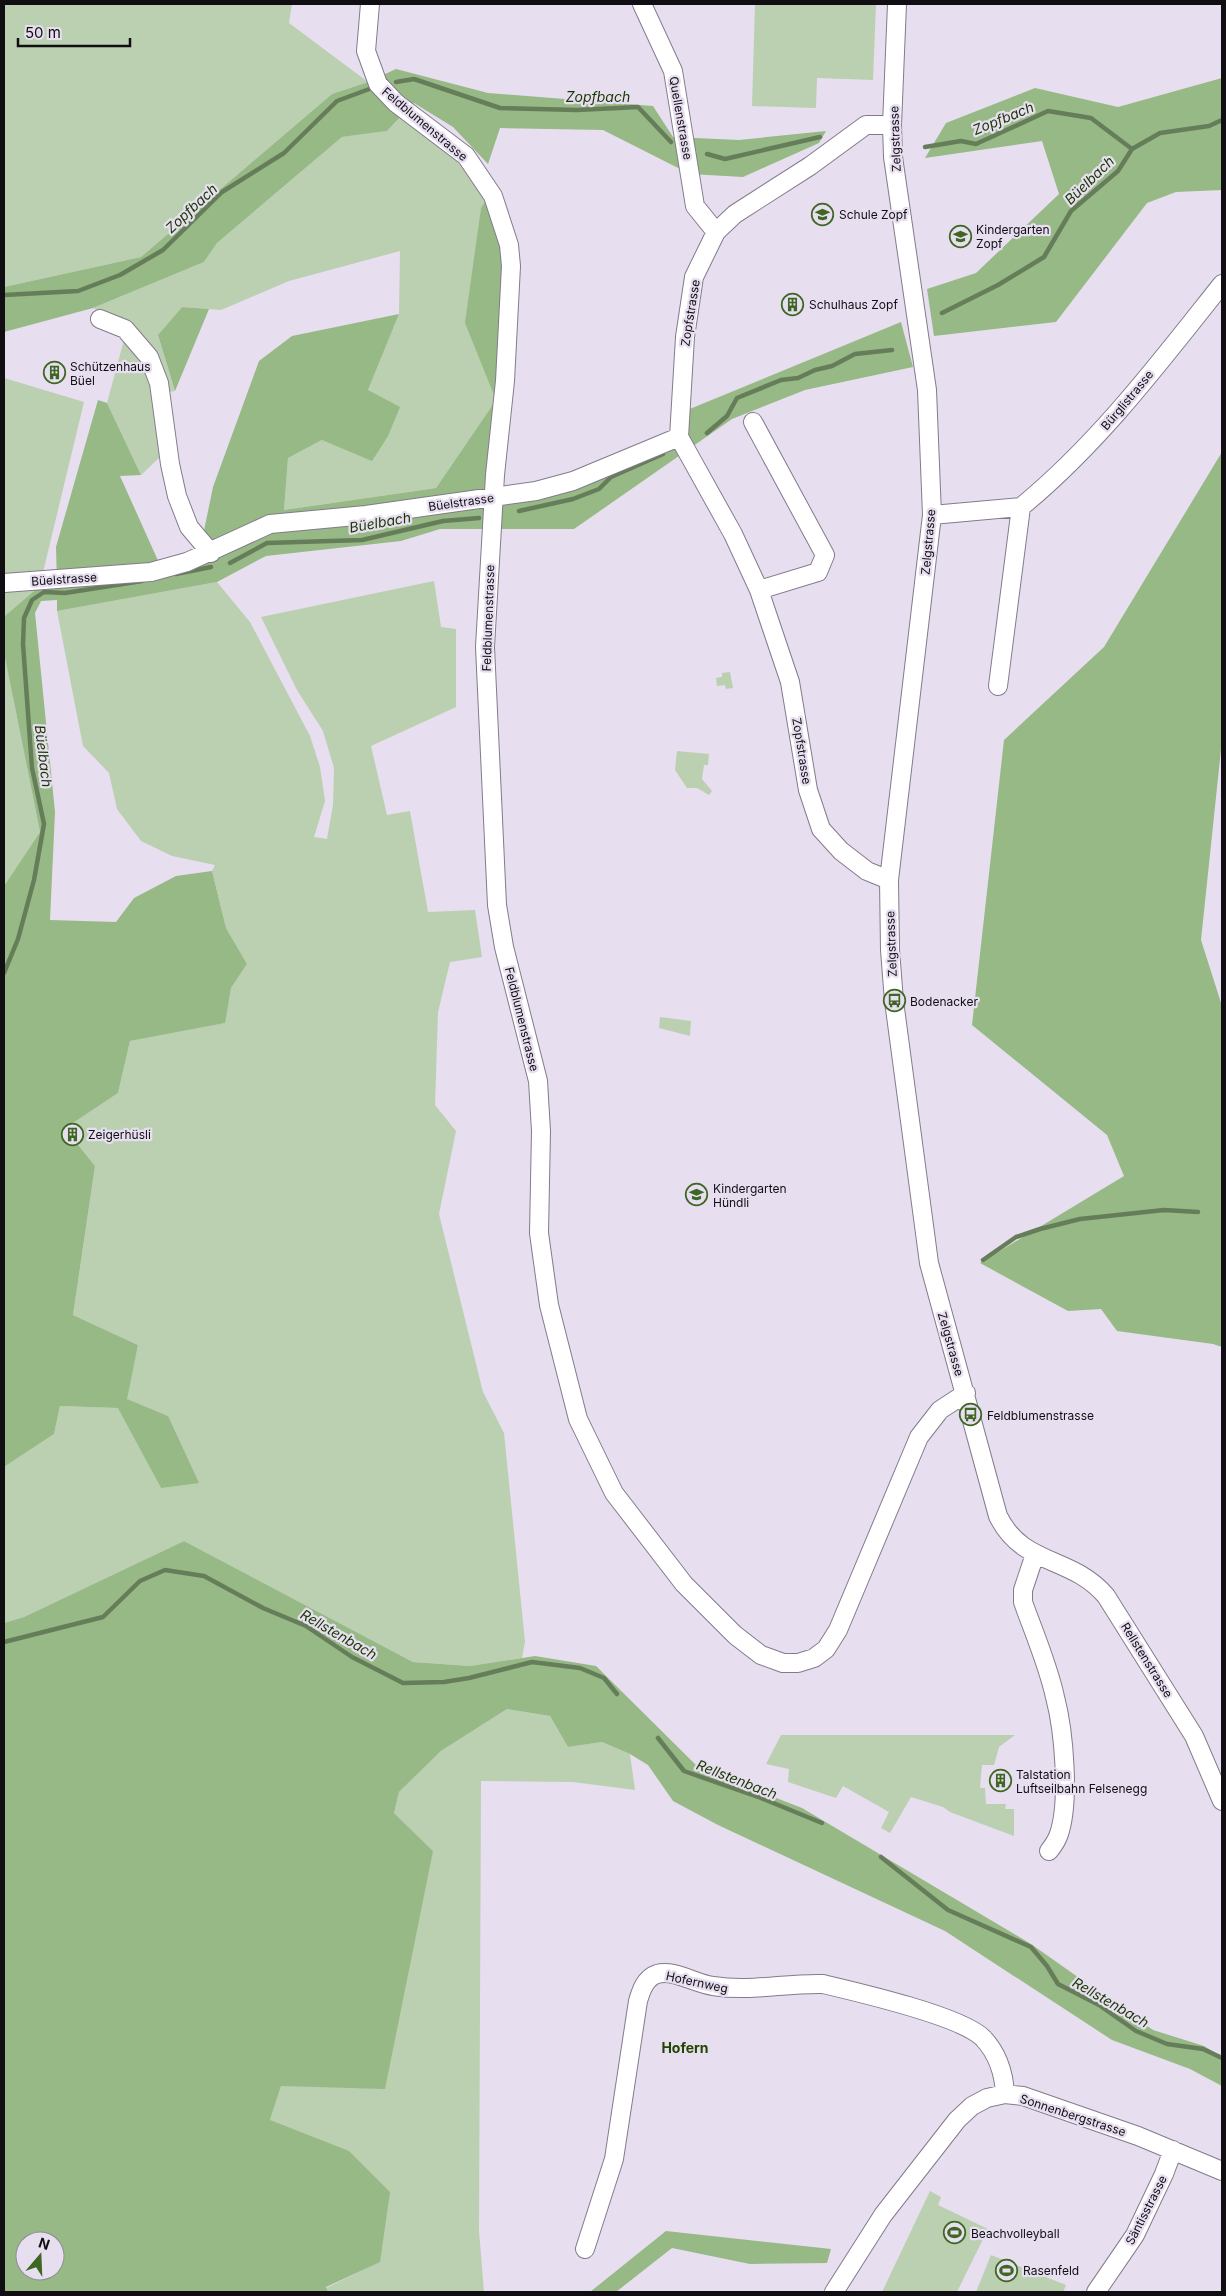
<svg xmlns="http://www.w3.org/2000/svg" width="1226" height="2296" font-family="Inter,sans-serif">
<rect width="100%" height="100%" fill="#e7def0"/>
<!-- green -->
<path fill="#bad0b0" d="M4,4H292L289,23L368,82L332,94L141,257L4,287Z
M755,4H876L873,80L817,78L816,108L752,106Z
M402,116L444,145L468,171L486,200L481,209L475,255L496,400L436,488L284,510L288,458L322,440L368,390L399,314L400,251L289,281L221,310L182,307L158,335L175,391L155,394L163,446L159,458L141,475L107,403L128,325L93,308L204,262L217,243L342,137L387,131Z
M4,378L84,402L13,697L40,832L4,886Z
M434,581L441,627L456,629V707L371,746L387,815L410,811L428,912L475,910L482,957L450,962L438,1012L435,1105L456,1131L439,1214L483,1392L504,1433L525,1642L522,1658L470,1666L413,1662L184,1541L24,1617L4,1623V1467L54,1434L60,1406L119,1408L161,1488L168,1416L126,1399L138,1345L73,1315L95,1166L65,1127L118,1093L130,1041L224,1023L231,988L247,964L226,928L212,871L215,865L172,856L141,841L117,809L109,773L83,746L57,611L217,582L250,622L310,736L320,767L325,801L314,837L327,839L333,805L334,768L323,731L297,690L261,617Z
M730,672L733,688L726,689L725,685L717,686L716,678L722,677V673Z
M677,751L709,754L708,765H704L702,779L712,791L709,795L697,788H687L675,770Z
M660,1017L691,1021L690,1036L659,1028Z
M507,1709L550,1716L568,1747L602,1742L630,1754L635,1790L573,1782L481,1781L479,2231L484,2292H328L326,2288L379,2262L270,2120L281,2086L433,1851L394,1813L399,1792L441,1751Z
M781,1735H1015L999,1747L994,1765H982L980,1788H985L986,1804H1006L1005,1809H1014V1836L950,1812L943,1807L911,1797L890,1833L881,1828L889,1812L843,1786L836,1798L788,1782L789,1769L766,1764Z
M930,2191L941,2197L938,2205L988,2229L957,2292H882Z
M991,2255L1066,2285L1063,2292H976Z"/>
<!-- forest -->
<path fill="#97b985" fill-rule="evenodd" d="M396,69L488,93L653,106L673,137L739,140L826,131L819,143L743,177L690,174L603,130L500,128L488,164L453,127L414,103L387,131L342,137L217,243L204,262L93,308L4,332V287L141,257L332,94L368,82Z
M1222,78V190L1176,192L1147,203L1056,322L934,336L927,289L976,273L1059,194L1042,141L925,158L946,123L1035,88L1118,107Z
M486,200L501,243L503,271L496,400L482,507L565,493L679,437L680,413L901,322L913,367L805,390L732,419L574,529H440L401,541L266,556L217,582L57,611V600L41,601L35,613L55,812L50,920L116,922L134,898L176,876L212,871L226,928L247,964L231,988L225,1023L130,1041L118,1093L65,1128L95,1166L73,1315L138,1345L127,1399L168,1416L199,1483L161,1488L118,1408L60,1406L54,1434L4,1467V886L40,832L4,652L5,616L40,586L57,584L56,547L98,400L107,403L141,475L120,476L160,565L200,550L213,487L259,361L292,336L399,314L368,390L400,407L388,436L372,461L322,440L288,458L284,510L436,488L496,400L465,323L481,208Z
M182,307L209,309L175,391L158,335Z
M1222,452V740L1201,940L1222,1006V1347L1213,1344L1117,1331L1101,1309L1068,1311L980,1263L1124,1176L1107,1135L972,1025L1004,740L1104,647Z
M184,1541L413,1662L470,1666L535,1656L596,1666L699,1768L802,1808L1031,1944L1153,2030L1204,2046L1222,2057V2086L1190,2069L1112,2040L945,1931L718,1825L673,1801L648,1765L630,1754L602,1742L568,1747L550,1716L507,1709L441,1751L399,1792L394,1813L433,1851L385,2089L281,2086L270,2120L349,2151L390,2192L380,2262L326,2287L328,2292H4V1623L24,1617ZM25,2241H55V2271H25Z
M666,2231L831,2249L827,2263L750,2264L672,2248L616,2292H590Z"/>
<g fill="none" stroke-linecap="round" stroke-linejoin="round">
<!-- stream -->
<path stroke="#667d5a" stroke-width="4.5" d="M396,82L414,79L500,108L577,110L638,107L671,142
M925,147L961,141L976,144L1048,111L1091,118L1132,149L1160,133L1209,126L1222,120
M707,154L725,159L820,137
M4,295L78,291L120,275L163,250L222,192L284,153L337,101L372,88
M942,313L998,285L1044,257L1071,211L1118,171L1132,149
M707,433L727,416L737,398L781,380L798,378L815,370L832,366L855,354L892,350
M519,511L573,499L599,489L611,477L663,454
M230,563L267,543L362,540L443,521L479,518
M176,574L211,567
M4,973L18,939L34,880L44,824L32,768L23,644L24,618L32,600L44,592L65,593L142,581
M983,1260L1016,1237L1040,1229L1080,1219L1164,1210L1198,1212
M4,1642L103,1617L140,1581L165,1570L204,1576L263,1608L306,1626L352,1657L403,1683L444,1682L469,1678L532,1662L580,1668L604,1678L617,1694
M658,1738L684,1771L761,1798L822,1823
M881,1857L948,1910L1031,1947L1047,1966L1058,1984L1099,2005L1136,2031L1167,2044L1203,2049L1222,2058"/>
<defs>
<path id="minor" d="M370,4L366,51L378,84L396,103L466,156L493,196L509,245L511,266L505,381L495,475L485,647L497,905L504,947L538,1081L541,1131L539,1233L549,1305L578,1419L614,1493L684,1584L735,1635L761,1655L783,1663H798L814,1658L826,1649L838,1630L919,1437L940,1410L966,1393
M642,4L673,71L695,206L716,232
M897,4L892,125L893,157L927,390L932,515L889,880L890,950L894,1001L929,1263L998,1516C1023,1567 1071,1555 1106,1596L1194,1736L1222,1801
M100,319L125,329L149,357L159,383L170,464L177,496L189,527L211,553
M753,422L825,555L818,572L759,590
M932,515L1021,507
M4,583L151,572L187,562L270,524L366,515L536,491L573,481L679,437
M998,686L1021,507C1099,443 1160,362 1222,284
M889,880L867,871L841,851L821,829L808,790L790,682L759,590L733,534L679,437L685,337L694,277L716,232L735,214L810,166L866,125H892
M1035,1554L1023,1590V1602C1034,1633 1048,1665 1055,1697C1064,1731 1070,1801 1059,1834C1057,1840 1053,1846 1049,1851
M585,2249L614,2159L638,2001C641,1991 645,1978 657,1974C674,1969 696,1984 713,1986C751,1992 784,1983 823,1984C857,1992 961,2016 983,2038C998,2054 1004,2073 1005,2094
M834,2292L883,2215L957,2120L972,2106L987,2098L1005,2094L1023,2096L1138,2136L1222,2171
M1096,2292L1135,2235L1164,2174L1173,2150"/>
</defs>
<!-- minor casing -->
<use href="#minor" stroke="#837b8b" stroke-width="20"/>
<!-- minor -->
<use href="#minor" stroke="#fff" stroke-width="18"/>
</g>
<!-- icons -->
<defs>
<symbol id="school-ring" viewBox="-11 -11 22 22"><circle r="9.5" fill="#e7def0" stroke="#3e6723" stroke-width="1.5"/><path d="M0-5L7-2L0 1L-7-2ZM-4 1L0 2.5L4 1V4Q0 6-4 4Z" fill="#3e6723"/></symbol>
<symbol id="building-ring" viewBox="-11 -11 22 22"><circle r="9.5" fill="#e7def0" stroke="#3e6723" stroke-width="1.5"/><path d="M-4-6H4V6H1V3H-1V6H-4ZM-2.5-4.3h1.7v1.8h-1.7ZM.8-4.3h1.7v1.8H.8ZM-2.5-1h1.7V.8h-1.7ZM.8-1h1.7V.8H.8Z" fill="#3e6723"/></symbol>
<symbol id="bus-ring" viewBox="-11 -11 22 22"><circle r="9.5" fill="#e7def0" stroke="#3e6723" stroke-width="1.5"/><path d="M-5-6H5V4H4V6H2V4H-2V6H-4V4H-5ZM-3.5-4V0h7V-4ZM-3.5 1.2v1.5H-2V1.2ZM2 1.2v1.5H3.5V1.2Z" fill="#3e6723"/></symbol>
<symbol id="stadium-ring" viewBox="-11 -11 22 22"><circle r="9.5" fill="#e7def0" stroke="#3e6723" stroke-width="1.5"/><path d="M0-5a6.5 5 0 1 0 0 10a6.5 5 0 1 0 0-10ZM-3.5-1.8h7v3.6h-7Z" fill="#3e6723"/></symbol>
</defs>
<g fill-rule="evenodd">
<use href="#school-ring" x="810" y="202" width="25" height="25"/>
<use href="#school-ring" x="948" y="224" width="25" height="25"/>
<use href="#building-ring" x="780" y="292" width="25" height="25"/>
<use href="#building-ring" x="42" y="360" width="25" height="25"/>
<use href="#bus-ring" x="882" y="988" width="25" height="25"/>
<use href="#building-ring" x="60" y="1122" width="25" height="25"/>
<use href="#school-ring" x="684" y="1182" width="25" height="25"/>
<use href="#bus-ring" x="958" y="1402" width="25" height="25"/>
<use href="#building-ring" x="988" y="1768" width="25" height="25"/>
<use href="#stadium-ring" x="942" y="2220" width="25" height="25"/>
<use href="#stadium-ring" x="994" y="2258" width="25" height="25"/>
</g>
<g text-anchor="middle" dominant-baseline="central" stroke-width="4.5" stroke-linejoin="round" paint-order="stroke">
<!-- street labels -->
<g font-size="12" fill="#110e13" stroke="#e7def0">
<text transform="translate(681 118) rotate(80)">Quellenstrasse</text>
<text transform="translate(425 124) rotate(40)">Feldblumenstrasse</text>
<text transform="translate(895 139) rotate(-92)">Zelgstrasse</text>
<text transform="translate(690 313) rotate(-81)">Zopfstrasse</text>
<text transform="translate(1127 400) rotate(-50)">Bürglistrasse</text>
<text transform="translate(461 502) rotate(-8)">Büelstrasse</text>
<text transform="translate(928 542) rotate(-85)">Zelgstrasse</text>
<text transform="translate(64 579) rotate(-4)">Büelstrasse</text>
<text transform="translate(488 618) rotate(-88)">Feldblumenstrasse</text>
<text transform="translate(802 751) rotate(81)">Zopfstrasse</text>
<text transform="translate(891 944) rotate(-92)">Zelgstrasse</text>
<text transform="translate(522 1019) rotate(76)">Feldblumenstrasse</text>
<text transform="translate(951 1344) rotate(74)">Zelgstrasse</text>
<text transform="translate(1147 1660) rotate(58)">Rellstenstrasse</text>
<text transform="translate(697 1982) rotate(12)">Hofernweg</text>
<text transform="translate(1073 2115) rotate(18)">Sonnenbergstrasse</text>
<text transform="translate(1146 2210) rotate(-63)">Säntisstrasse</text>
</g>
<!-- poi labels -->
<g font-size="12" fill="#110e13" stroke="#e7def0" text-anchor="start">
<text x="839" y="214">Schule Zopf</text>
<text x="976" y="229">Kindergarten<tspan x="976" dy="14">Zopf</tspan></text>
<text x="809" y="304">Schulhaus Zopf</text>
<text x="70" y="366">Schützenhaus<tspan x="70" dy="14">Büel</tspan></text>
<text x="910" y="1001">Bodenacker</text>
<text x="88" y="1134">Zeigerhüsli</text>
<text x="713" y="1188">Kindergarten<tspan x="713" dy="14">Hündli</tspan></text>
<text x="987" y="1415">Feldblumenstrasse</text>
<text x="1016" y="1774">Talstation<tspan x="1016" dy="14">Luftseilbahn Felsenegg</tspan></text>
<text x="971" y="2233">Beachvolleyball</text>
<text x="1023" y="2270">Rasenfeld</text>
</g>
<!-- water labels -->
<g font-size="14" font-style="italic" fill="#183800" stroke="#e7def0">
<text x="598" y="96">Zopfbach</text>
<text transform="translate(1003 118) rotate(-22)">Zopfbach</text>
<text transform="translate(1089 180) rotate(-44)">Büelbach</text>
<text transform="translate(191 208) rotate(-43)">Zopfbach</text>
<text transform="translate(380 522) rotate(-10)">Büelbach</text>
<text transform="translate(44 756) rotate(83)">Büelbach</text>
<text transform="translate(339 1634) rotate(30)">Rellstenbach</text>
<text transform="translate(737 1779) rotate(21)">Rellstenbach</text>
<text transform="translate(1111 2002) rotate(30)">Rellstenbach</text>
</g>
<!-- neighbourhood labels -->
<g font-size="14" font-weight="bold" fill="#214502" stroke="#e7def0">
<text x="685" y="2047">Hofern</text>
</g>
</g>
<!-- border -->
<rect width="1226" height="2296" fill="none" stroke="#110e13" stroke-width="10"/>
<!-- north arrow -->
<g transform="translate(40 2256) rotate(19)"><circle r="24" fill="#e7def0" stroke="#918b98"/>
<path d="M0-4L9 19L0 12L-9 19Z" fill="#3e6723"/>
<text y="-8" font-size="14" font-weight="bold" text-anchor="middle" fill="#110e13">N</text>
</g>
<!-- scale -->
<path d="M18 38v8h112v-8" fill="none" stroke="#110e13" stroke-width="2.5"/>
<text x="25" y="38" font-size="15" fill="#110e13" stroke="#e7def0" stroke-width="4" paint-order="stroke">50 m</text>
</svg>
